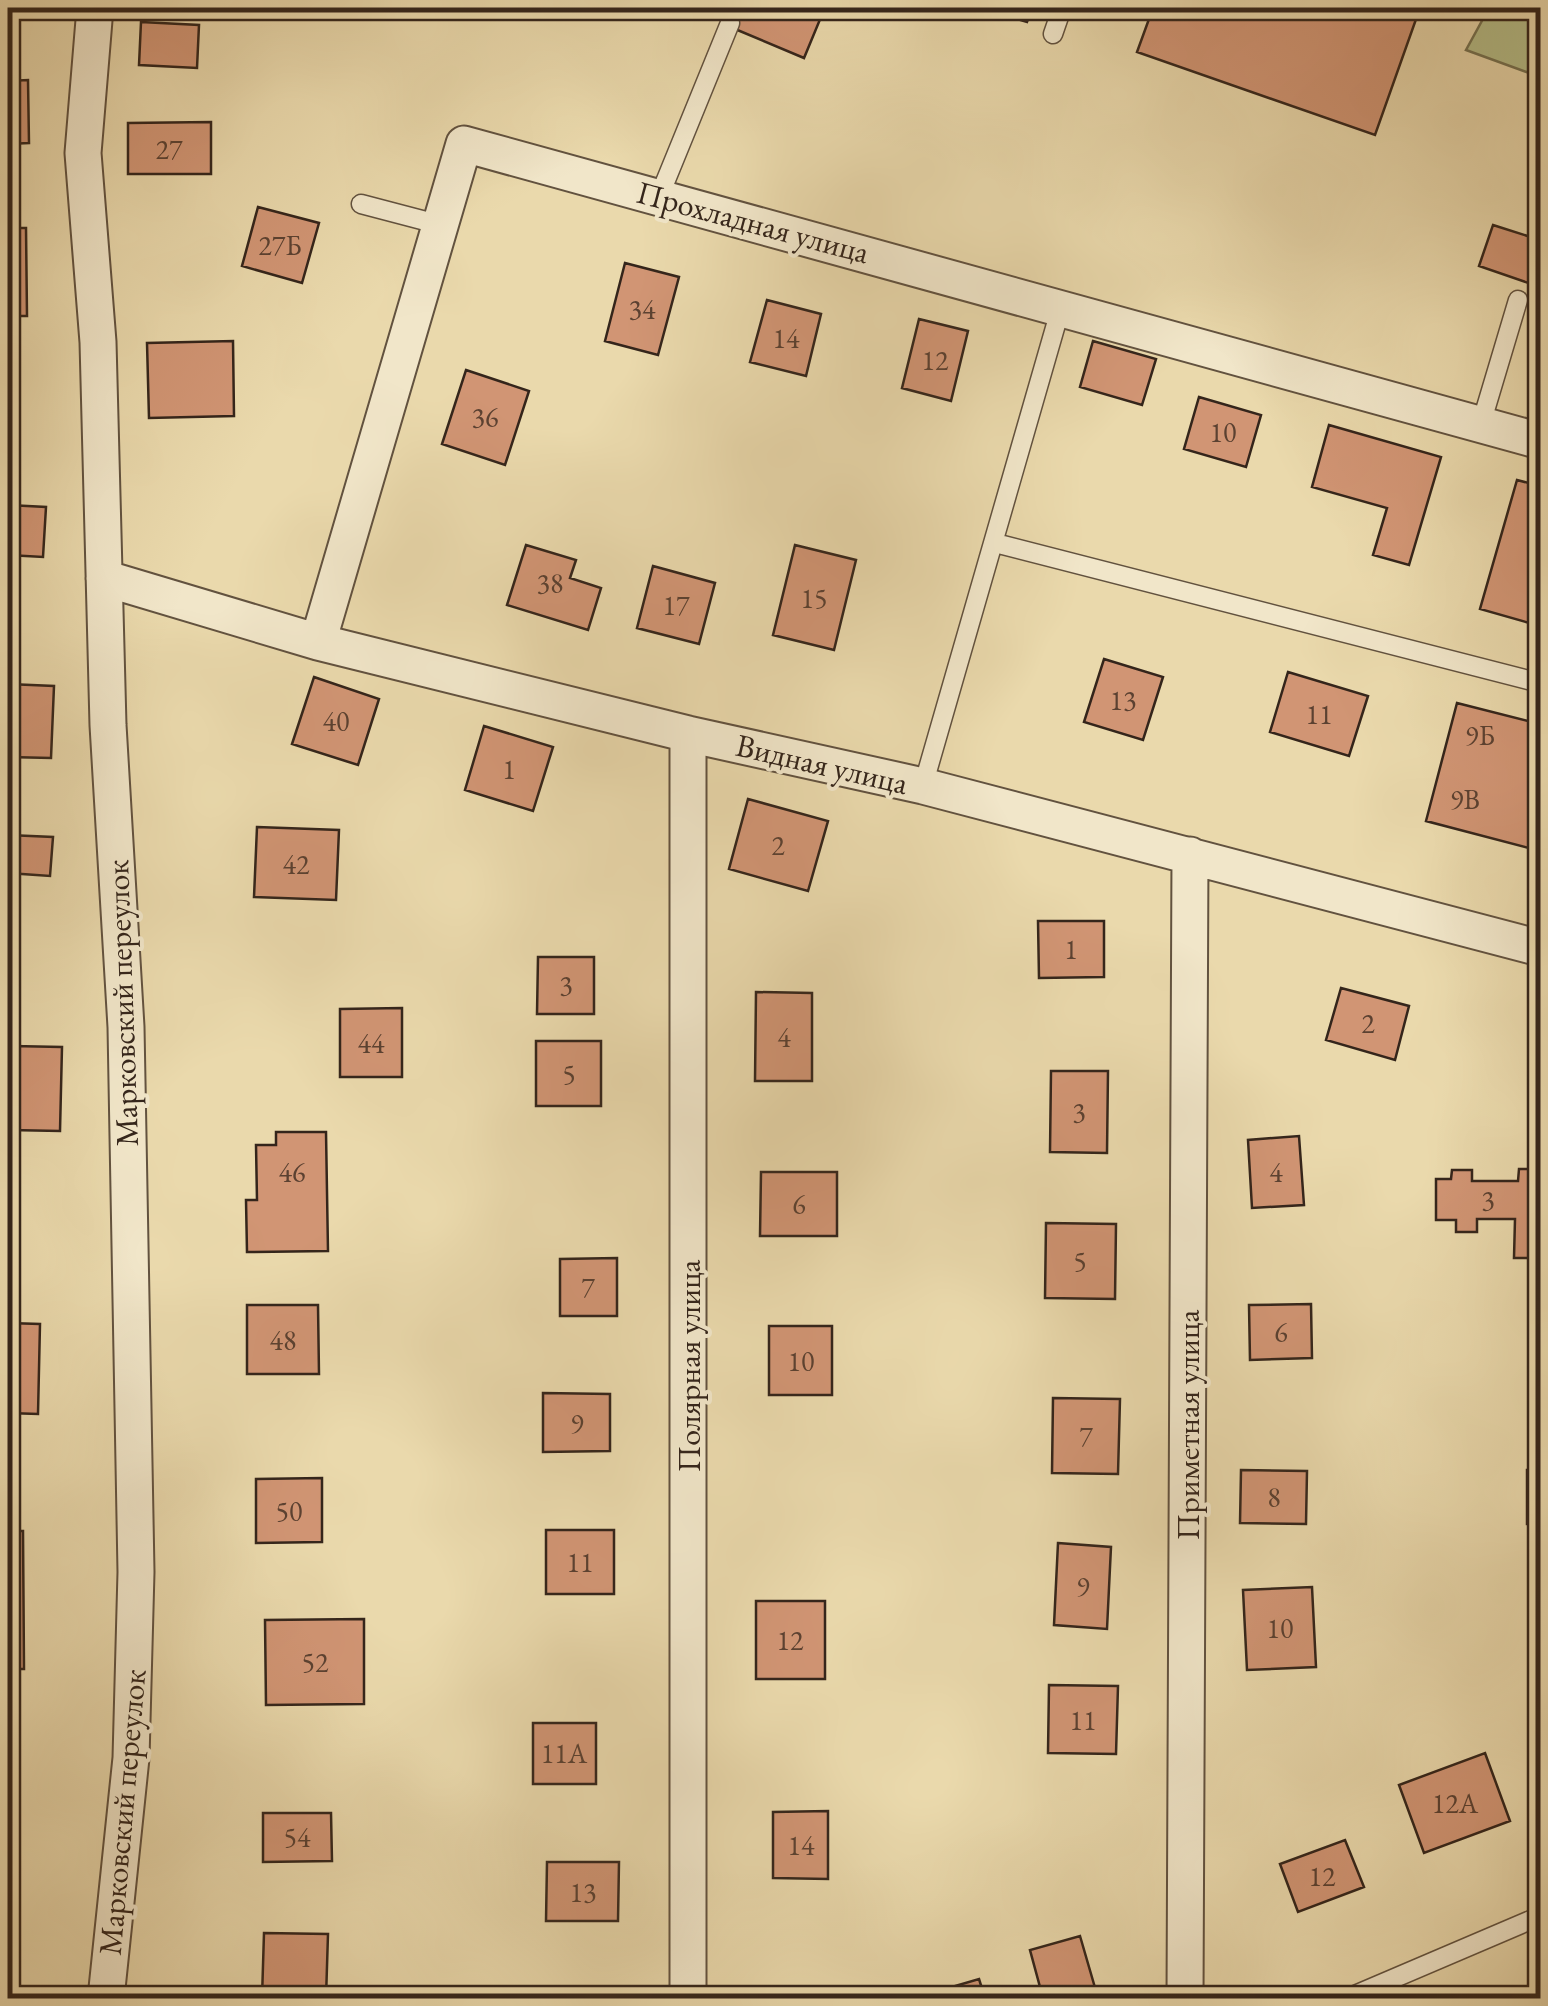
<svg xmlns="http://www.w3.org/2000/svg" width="1548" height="2006" font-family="'EB Garamond',serif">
<rect width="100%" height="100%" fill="#ead9ac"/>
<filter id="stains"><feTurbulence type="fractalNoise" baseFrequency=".002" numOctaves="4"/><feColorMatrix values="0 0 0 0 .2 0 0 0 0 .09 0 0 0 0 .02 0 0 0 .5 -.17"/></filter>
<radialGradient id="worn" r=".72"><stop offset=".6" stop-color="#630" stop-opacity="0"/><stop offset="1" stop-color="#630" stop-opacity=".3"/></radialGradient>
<!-- green -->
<path fill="#b6bf8a" stroke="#757252" stroke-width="2.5" d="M1489,8H1540V77L1466,50Z"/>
<!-- building -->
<path fill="#d19574" stroke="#34251b" stroke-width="2.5" d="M744,8H798L821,17L804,58L735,29Z
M982,8H1032L1027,22Z
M1153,8H1288L1309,15L1312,8H1420L1375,135L1137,52Z
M141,22L199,25L197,68L139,65Z
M28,80L29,143L8,144V81Z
M211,122V174H128V123Z
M258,207L319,223L302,283L242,266Z
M1493,225L1540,240V287L1479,266Z
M8,228H26L27,316H8Z
M625,263L679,277L658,355L605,341Z
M767,300L821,314L806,376L750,362Z
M919,319L968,331L951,401L902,388Z
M233,341L234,416L149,418L147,343Z
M1093,341L1156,359L1142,405L1080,387Z
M466,370L529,391L505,465L442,444Z
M1199,397L1261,415L1246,467L1184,449Z
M1329,425L1441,457L1409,565L1373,555L1387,508L1312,487Z
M1517,480L1540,486V626L1480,609Z
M8,505L46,507L43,557L8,555Z
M526,545L576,560L570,578L601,588L588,630L507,605Z
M795,545L856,560L834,650L773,635Z
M653,566L715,583L699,644L637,628Z
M1104,659L1163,677L1143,740L1084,722Z
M1288,672L1368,696L1349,756L1270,732Z
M314,677L379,699L358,765L292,744Z
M8,684L54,686L51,758L8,757Z
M1457,703L1540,724V851L1426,821Z
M484,726L553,747L533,811L465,790Z
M748,799L828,821L808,891L729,869Z
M257,827L339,830L336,900L254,897Z
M8,835L53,837L50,876L8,873Z
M1038,921H1104V977L1039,978Z
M538,957H594V1014H537Z
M1341,988L1409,1006L1395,1060L1326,1040Z
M756,992L812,993V1081H755Z
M402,1008V1077H340V1009Z
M536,1041H601V1106H536Z
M12,1046L62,1047L60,1131L10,1130Z
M1051,1071H1108L1107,1153L1050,1152Z
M276,1132H326L328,1251L247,1252L246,1200H257L256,1145H276Z
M1299,1136L1304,1205L1252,1208L1248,1140Z
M1519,1169H1540V1258H1514L1515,1219H1477V1232H1456V1220H1436V1179H1451L1452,1170H1472V1181H1518Z
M761,1172H837V1236H760Z
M1046,1223L1116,1224L1115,1299L1045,1298Z
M617,1258V1316H560V1259Z
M1311,1304L1312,1358L1250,1360L1249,1305Z
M247,1305H318L319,1374H247Z
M8,1323L40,1324L38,1414L8,1413Z
M769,1326H832V1395H769Z
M543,1393L610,1394V1451L543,1452Z
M1053,1398L1120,1399L1118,1474L1052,1473Z
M1241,1470L1307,1471L1306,1524L1240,1523Z
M1527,1470H1540V1523L1527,1524Z
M322,1478V1542L256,1543V1479Z
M546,1530H614V1594H546Z
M8,1531H23L24,1669H8Z
M1058,1543L1111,1547L1107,1629L1054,1625Z
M1312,1587L1316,1667L1247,1670L1243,1590Z
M756,1601H825V1679H756Z
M364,1619V1704L266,1705L265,1620Z
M1049,1685L1118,1686L1116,1754L1048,1753Z
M8,1705H15L16,1807H8Z
M533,1723H596V1784H533Z
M1485,1753L1510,1821L1424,1853L1399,1785Z
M828,1811V1879L773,1878V1812Z
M263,1813H331L332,1861L263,1862Z
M1345,1840L1364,1887L1298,1912L1280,1864Z
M547,1862H619L618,1921H546Z
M264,1933L328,1934L326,1998H262Z
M1080,1936L1098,1998H1043L1030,1950Z
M979,1979L985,1998H914Z"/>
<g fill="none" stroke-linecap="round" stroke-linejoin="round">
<defs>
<path id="service" d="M1053,34L1062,8
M659,197L730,23
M361,204L441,225
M1481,424L1518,300
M995,543L1540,683
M923,786L1061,307
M1348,1998L1540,1916"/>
<path id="minor" d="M95,8L83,153L98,342L108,725L126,1027L136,1572L131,1758L106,1998
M104,578L318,642L688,734L923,786L1540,948
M318,642L464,144L1540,441
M688,1998V734
M1185,1998L1190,855"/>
</defs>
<!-- service casing -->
<use href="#service" stroke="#62523f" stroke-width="21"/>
<!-- minor casing -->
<use href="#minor" stroke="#62523f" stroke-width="39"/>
<!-- service -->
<use href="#service" stroke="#f1e6c9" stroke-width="18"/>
<!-- minor -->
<use href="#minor" stroke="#f1e6c9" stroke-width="35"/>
</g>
<g text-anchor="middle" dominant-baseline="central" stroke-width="8" stroke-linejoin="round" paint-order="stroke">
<!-- number labels -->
<g font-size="28" fill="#5b4131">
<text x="169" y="149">27</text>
<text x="280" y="245">27Б</text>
<text x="642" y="309">34</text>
<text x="786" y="338">14</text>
<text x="935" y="360">12</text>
<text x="485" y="417">36</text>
<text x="1223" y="432">10</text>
<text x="550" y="583">38</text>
<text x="814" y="598">15</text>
<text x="676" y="605">17</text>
<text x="1123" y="700">13</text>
<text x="1319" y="714">11</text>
<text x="336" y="721">40</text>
<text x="1480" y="735">9Б</text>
<text x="509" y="769">1</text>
<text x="1465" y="799">9В</text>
<text x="778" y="845">2</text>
<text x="296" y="864">42</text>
<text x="1071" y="949">1</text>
<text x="566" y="985">3</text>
<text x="1368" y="1023">2</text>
<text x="784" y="1037">4</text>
<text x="371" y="1043">44</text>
<text x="569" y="1074">5</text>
<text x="1079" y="1112">3</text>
<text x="292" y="1172">46</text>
<text x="1276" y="1172">4</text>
<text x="1488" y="1200">3</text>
<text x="799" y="1204">6</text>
<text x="1080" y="1261">5</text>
<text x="588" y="1287">7</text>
<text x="1281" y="1332">6</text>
<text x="283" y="1340">48</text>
<text x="801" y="1361">10</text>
<text x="577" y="1423">9</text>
<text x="1086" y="1436">7</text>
<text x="1274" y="1497">8</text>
<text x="289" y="1511">50</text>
<text x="580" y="1562">11</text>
<text x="1083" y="1586">9</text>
<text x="1280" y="1628">10</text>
<text x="790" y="1640">12</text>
<text x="315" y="1662">52</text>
<text x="1083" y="1720">11</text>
<text x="564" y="1753">11А</text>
<text x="1455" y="1803">12А</text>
<text x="297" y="1837">54</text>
<text x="801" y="1845">14</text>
<text x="1322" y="1876">12</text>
<text x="583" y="1892">13</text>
</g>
<!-- street labels -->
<g font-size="32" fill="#34251b" stroke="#f1e6c9">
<text transform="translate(753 222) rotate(15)">Прохладная улица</text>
<text transform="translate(822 764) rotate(13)">Видная улица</text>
<text transform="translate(122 1003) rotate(-92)">Марковский переулок</text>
<text transform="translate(689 1366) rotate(-90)">Полярная улица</text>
<text transform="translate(1188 1425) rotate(-90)">Приметная улица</text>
<text transform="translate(122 1812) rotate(-85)">Марковский переулок</text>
</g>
</g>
<!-- margin -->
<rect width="1548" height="2006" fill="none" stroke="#ead9ac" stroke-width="40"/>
<rect x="10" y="10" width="1528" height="1986" fill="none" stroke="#34251b" stroke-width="5"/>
<rect x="20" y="20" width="1508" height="1966" fill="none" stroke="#34251b" stroke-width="2.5"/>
<rect width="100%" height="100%" filter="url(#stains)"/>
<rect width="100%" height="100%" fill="url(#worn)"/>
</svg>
